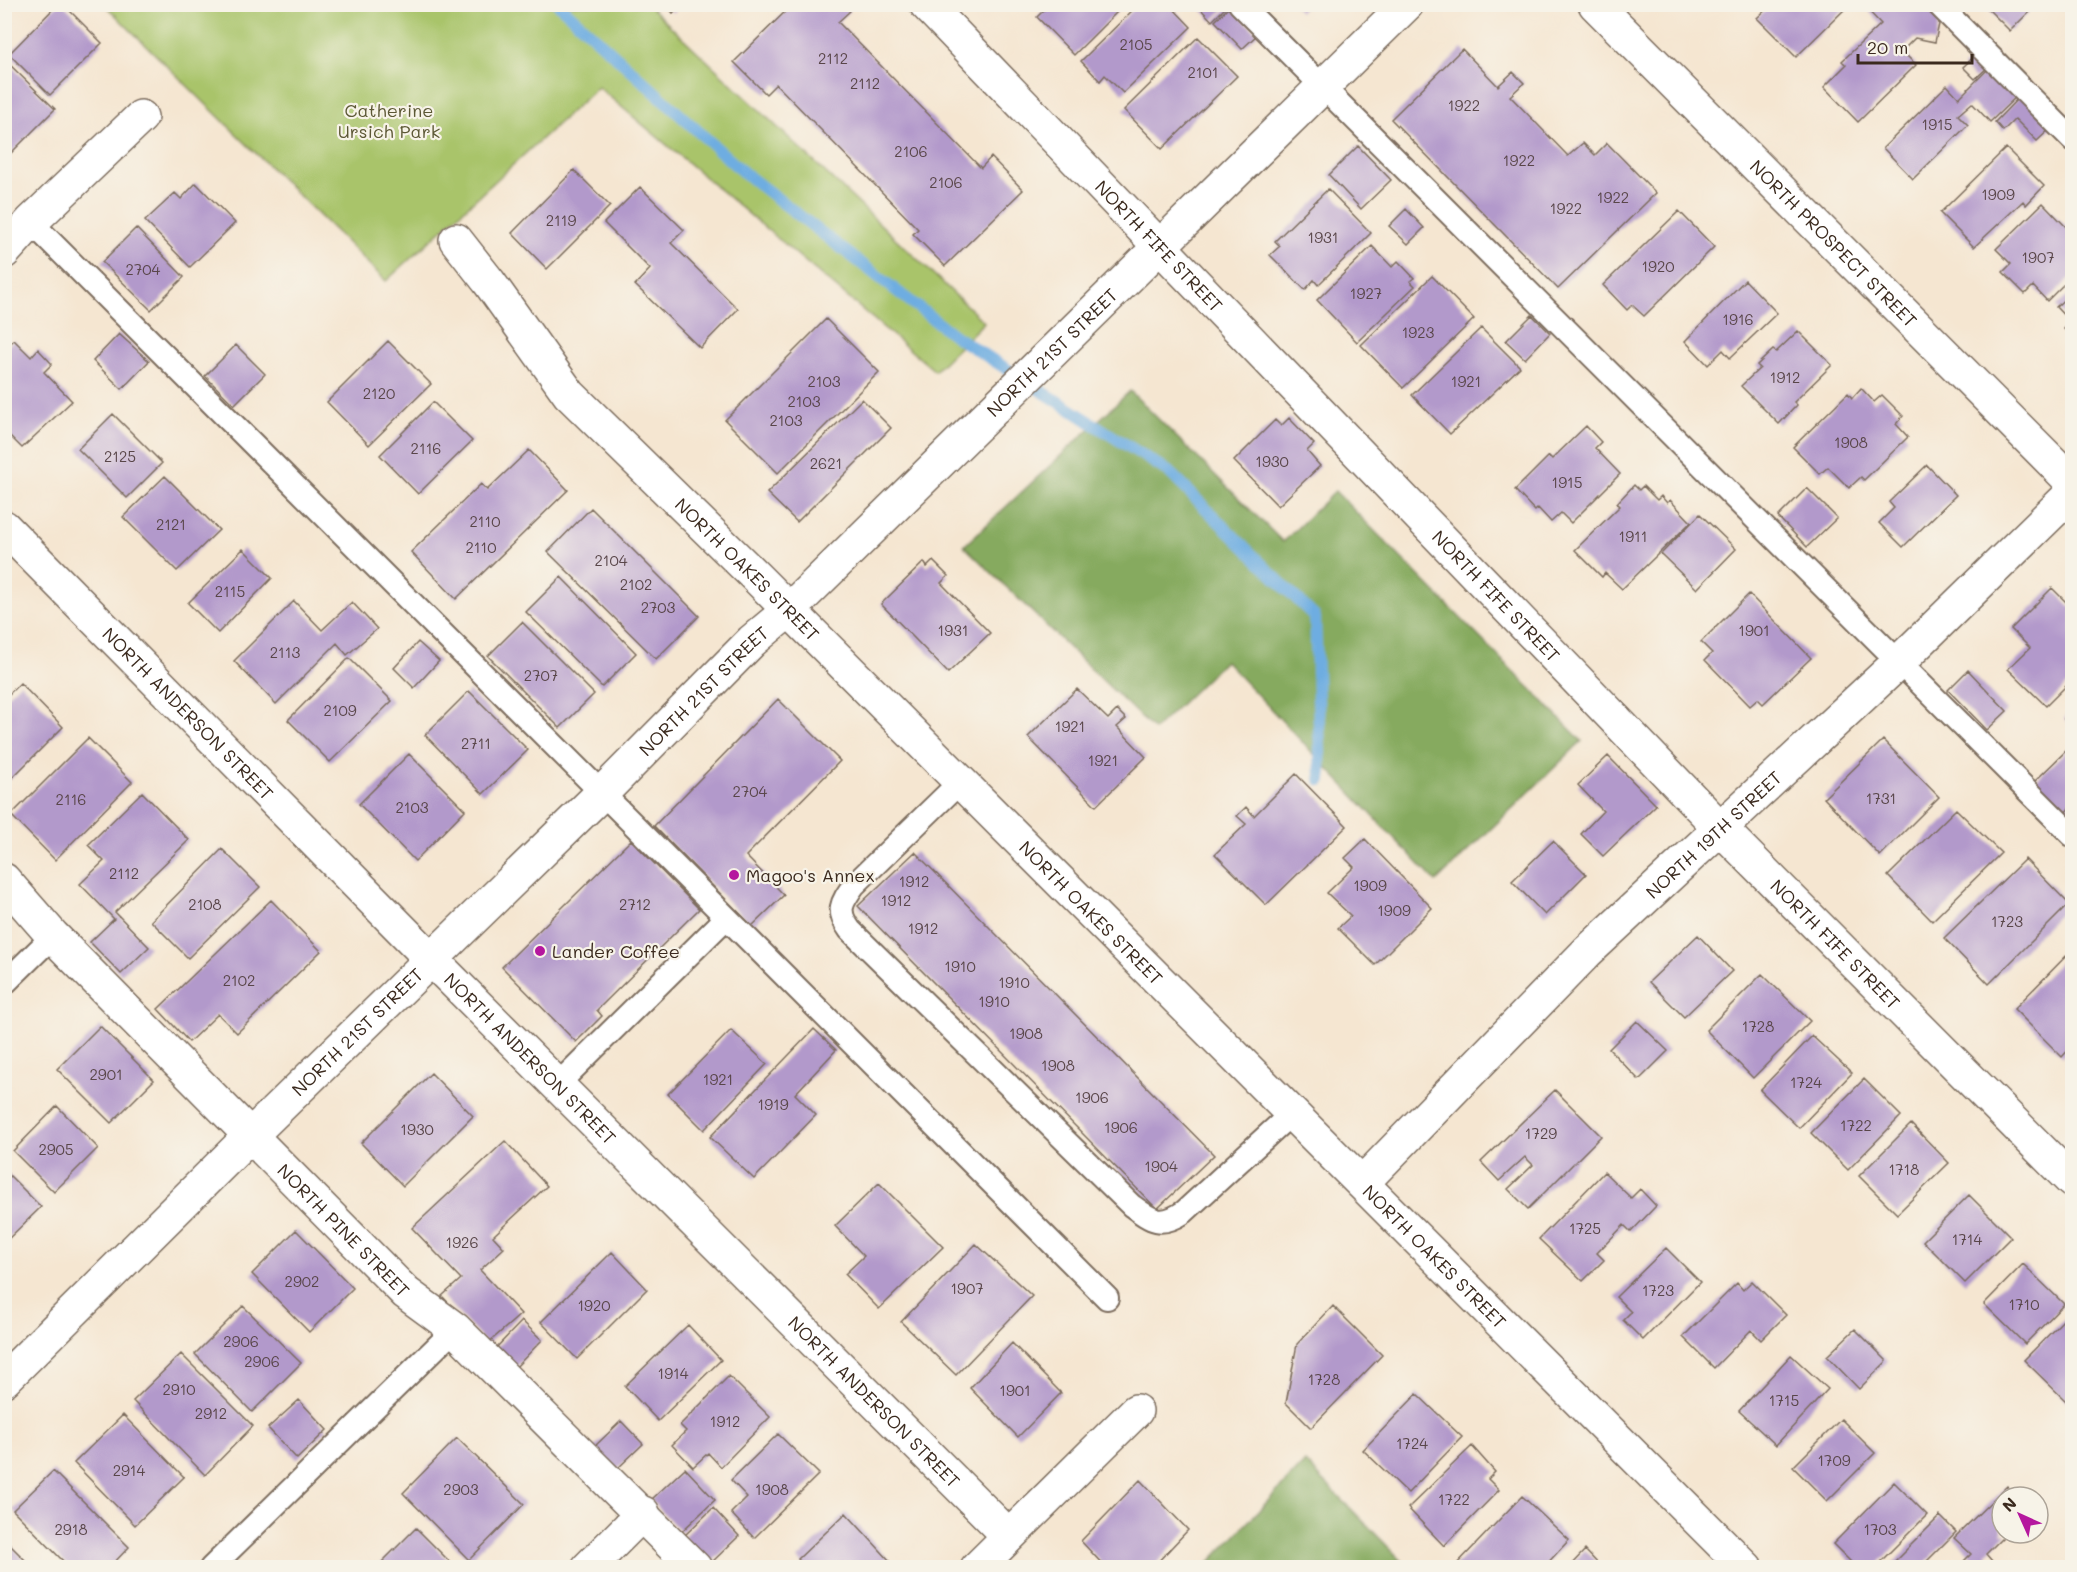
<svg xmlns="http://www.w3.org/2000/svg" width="2077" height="1572" font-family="Mali,sans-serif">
<rect width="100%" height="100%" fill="#f7f3e8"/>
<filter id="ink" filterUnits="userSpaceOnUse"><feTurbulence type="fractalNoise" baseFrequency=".0167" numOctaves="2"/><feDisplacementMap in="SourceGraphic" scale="12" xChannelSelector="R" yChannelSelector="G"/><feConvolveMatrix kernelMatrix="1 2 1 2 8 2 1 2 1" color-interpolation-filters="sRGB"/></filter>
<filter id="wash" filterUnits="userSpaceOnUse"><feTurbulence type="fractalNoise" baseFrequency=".008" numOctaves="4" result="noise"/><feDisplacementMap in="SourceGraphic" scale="24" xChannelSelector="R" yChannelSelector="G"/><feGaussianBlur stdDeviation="1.35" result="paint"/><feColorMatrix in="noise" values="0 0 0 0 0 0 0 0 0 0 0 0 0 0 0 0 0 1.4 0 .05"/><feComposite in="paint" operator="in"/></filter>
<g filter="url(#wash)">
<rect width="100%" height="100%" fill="#f5e6d1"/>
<!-- green -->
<path fill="#a9c46a" stroke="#727744" stroke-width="1.5" d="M105,5H648L984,322L935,371L598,87L386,281Z"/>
<!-- forest -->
<path fill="#86aa5e" stroke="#606a3e" stroke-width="1.5" d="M1130,391L1283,542L1335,491L1582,741L1436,882L1225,661L1154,730L964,546Z
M1305,1462L1408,1567H1205Z"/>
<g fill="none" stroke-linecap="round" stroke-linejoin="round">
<!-- stream -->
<path stroke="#6eade1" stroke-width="12" d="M558,4L743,172L955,336L1169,472L1315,617L1321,780"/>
</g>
<g id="blocks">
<!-- building -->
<path fill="#b299cb" d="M58,4H63L102,43L50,95L9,54Z
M665,4H681L673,13Z
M793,4H843L850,11L838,22L981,168L991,157L1023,190L945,266L913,234L918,229L776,84L766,94L734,62Z
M1050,4H1125L1074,55L1037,17Z
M1139,4H1169L1191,27L1123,93L1105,75L1100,81L1081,61Z
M1196,4H1229L1212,21Z
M1293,4H1308L1300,12Z
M1868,4H1930L1941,15L1935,42L1915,38L1902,51L1916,65L1858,122L1824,87L1846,65L1842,61L1881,24L1865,7Z
M1991,4H2029L2033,8L2010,31L1987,8Z
M1771,5H1845L1847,7L1796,57L1757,18Z
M1230,6L1258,34L1242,49L1215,21Z
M1198,37L1237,76L1162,149L1124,110Z
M1462,49L1498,86L1513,72L1524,83L1510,96L1568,156L1583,143L1595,155L1607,143L1656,193L1558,289L1391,119Z
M1978,53L1990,65L1975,79L1963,67Z
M4,59L55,109L9,155L4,151Z
M1992,65L2019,94L1990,122L1972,103L1958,115L1968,125L1913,179L1883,148L1947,85L1959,98Z
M2022,94L2053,126L2037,141L2015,119L2003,131L1995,122Z
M1358,146L1391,180L1361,209L1329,175Z
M2006,148L2044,186L2026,205L2023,201L1974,247L1940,213Z
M574,170L610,206L547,269L512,233Z
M196,183L235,223L190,267L145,221L175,193L181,199Z
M640,187L684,230L671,243L738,309L700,348L635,285L650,269L604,223Z
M1328,189L1371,233L1318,285L1314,280L1305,290L1270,255L1280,246L1275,241Z
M2043,203L2069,230L2072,227V276L2047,301L2033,286L2025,294L2003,272L2011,264L1996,249Z
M1406,209L1424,228L1408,244L1389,226Z
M1679,211L1714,247L1644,316L1632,305L1627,310L1603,285Z
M136,228L184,277L151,310L102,262Z
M1372,246L1392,267L1398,261L1414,278L1410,281L1415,286L1357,342L1317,300Z
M1432,276L1474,319L1403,388L1361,345Z
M1745,280L1777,313L1730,358L1723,350L1708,365L1685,341Z
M2072,292V338L2064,329L2070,322L2056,307Z
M1532,315L1550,333L1525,359L1506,341Z
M826,319L879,372L778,473L725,420Z
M1481,328L1520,367L1450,434L1412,395Z
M1798,331L1832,365L1794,402L1797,405L1779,424L1741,386L1760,368L1757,365L1773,350L1776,352Z
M119,334L149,361L122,389L93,361Z
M14,340L31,357L38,349L52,364L44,372L72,401L22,448L4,430V349Z
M388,341L431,384L369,445L327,402Z
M236,345L265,374L234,405L205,376Z
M1861,388L1874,402L1882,395L1903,416L1896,424L1908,437L1864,480L1861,477L1849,488L1828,467L1820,474L1793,447L1848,393L1852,398Z
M862,399L891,428L797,522L767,493Z
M433,402L472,441L418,494L380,455Z
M113,414L162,463L127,498L78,449Z
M1289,418L1314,444L1307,451L1320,466L1278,506L1234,461L1275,420L1281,426Z
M1586,426L1601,442L1595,448L1620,474L1571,523L1561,513L1551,522L1538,508L1535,511L1515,490L1549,456L1552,459Z
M529,450L568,490L456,599L411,552L481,484L487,490Z
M1927,465L1956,495L1903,547L1879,523L1894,508L1889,502Z
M165,476L219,530L177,571L123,517Z
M1634,485L1639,490L1643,486L1657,500L1661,496L1667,503L1670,500L1691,522L1622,589L1605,573L1602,577L1575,550L1620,506L1617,503Z
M1807,488L1837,518L1807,547L1778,517Z
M591,508L699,616L656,659L548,552Z
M1700,514L1736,549L1697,589L1661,554Z
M243,549L272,578L218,633L188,603Z
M933,561L948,576L941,583L990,633L948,673L881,604L924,562L927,567Z
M561,577L636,653L602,687L526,612Z
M2052,588L2072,608V680L2046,706L2008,669L2030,648L2011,629Z
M1749,594L1811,658L1763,704L1758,699L1750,706L1705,660L1712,653L1701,642Z
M294,601L322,630L352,602L377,629L347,655L337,643L276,704L234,661Z
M522,622L594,694L560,728L488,656Z
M418,642L439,661L414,688L394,668Z
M349,658L392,701L330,762L288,720Z
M1968,670L2007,711L1987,730L1948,690Z
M20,683L63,727L10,780L4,775V699Z
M1077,689L1108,719L1117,710L1126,719L1117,727L1146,757L1096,806L1028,737Z
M469,691L528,750L483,794L425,735Z
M778,699L840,761L746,856L784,895L752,926L654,826Z
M2072,710V728L2064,719Z
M88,738L132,782L55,860L11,815Z
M1883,740L1939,797L1880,856L1824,798Z
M2069,748L2072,752V805L2065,813L2034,782Z
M409,754L465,810L415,861L359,804Z
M1608,756L1656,805L1603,856L1581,834L1603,811L1578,785Z
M1296,774L1347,826L1266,905L1215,854L1246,824L1237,816L1246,807L1254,816Z
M142,792L189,840L115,912L149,947L121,974L90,942L114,919L80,884L104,861L88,845Z
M1956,809L2001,853L1932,921L1888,876Z
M1365,839L1432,908L1375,965L1338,928L1351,916L1327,893L1354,867L1345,858Z
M631,840L699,909L597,1010L602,1016L576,1042L502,967Z
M1553,841L1586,874L1545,915L1512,881Z
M222,849L260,887L188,958L151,921Z
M915,852L1214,1155L1157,1209L858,906Z
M2025,859L2069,904L1989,984L1944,938Z
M271,900L321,951L237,1033L218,1014L189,1042L158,1009Z
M1698,935L1732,971L1684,1017L1649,982Z
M2072,950V1046L2062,1057L2014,1009Z
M1762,974L1810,1021L1753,1078L1706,1030Z
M1637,1021L1668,1051L1639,1080L1609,1049Z
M100,1026L154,1080L111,1123L57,1069Z
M814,1029L836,1050L795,1094L816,1115L754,1179L710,1137Z
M731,1030L767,1064L704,1130L668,1094Z
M1812,1036L1852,1073L1799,1128L1760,1090Z
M431,1073L473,1116L403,1186L361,1143Z
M1864,1079L1901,1116L1848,1170L1811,1133Z
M1555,1090L1601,1136L1528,1209L1508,1189L1533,1165L1525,1157L1499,1181L1481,1162Z
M57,1106L98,1148L54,1192L13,1151Z
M1911,1124L1949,1163L1897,1214L1859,1176Z
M505,1141L547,1186L493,1236L504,1248L480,1270L521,1314L487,1344L442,1296L461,1279L412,1228Z
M4,1170L41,1207L4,1243Z
M1604,1172L1631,1198L1640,1189L1656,1206L1631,1232L1624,1225L1597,1253L1604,1260L1583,1281L1539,1239Z
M879,1183L943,1247L879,1309L845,1274L864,1256L835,1226Z
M1969,1195L2011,1237L1965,1283L1923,1241Z
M296,1230L353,1288L309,1332L252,1274Z
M976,1244L1032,1296L956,1375L901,1322Z
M1666,1248L1700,1282L1643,1340L1623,1320L1631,1312L1616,1297Z
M612,1252L647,1289L577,1359L541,1322Z
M2023,1264L2064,1304L2025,1344L1984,1304Z
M1752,1281L1786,1315L1761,1340L1751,1330L1714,1368L1683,1337L1737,1283L1743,1290Z
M243,1306L301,1363L252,1412L195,1354Z
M1333,1306L1382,1355L1311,1428L1286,1403L1297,1344Z
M2072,1311V1401L2069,1404L2024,1360Z
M522,1321L542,1340L515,1368L495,1349Z
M688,1325L721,1360L658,1421L625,1386Z
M1855,1329L1887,1361L1859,1389L1827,1356Z
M1012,1343L1061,1393L1018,1437L970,1388Z
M181,1354L253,1426L205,1475L133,1401Z
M1791,1355L1828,1389L1776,1445L1739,1411Z
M729,1376L770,1417L721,1467L708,1453L693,1467L672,1445L686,1431L680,1425Z
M1417,1394L1462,1437L1408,1493L1363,1450Z
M299,1400L327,1430L297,1459L268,1428Z
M123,1415L184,1477L135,1525L74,1463Z
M1841,1419L1875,1453L1827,1501L1793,1467Z
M621,1421L643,1444L616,1470L593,1448Z
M778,1434L819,1474L754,1538L731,1513L747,1497L731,1480Z
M457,1438L524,1504L469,1560L403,1493Z
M1472,1446L1495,1472L1488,1479L1499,1490L1444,1546L1408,1508Z
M685,1468L715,1500L681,1532L651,1500Z
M53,1471L129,1547L109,1568H70L13,1510Z
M1140,1480L1188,1530L1152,1568H1106L1081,1541Z
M1894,1482L1927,1515L1874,1568H1857L1833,1544Z
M2007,1486L2018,1497H2002V1533H2007L1986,1554L1998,1568H1957L1971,1554L1954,1538Z
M1522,1496L1569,1540L1543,1568H1453Z
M713,1508L739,1536L710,1564L683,1537Z
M846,1513L891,1562L885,1568H806L798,1559Z
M1940,1516L1956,1532L1920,1568H1888Z
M416,1528L451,1563L446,1568H376Z
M4,1539L33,1568H4Z
M1585,1550L1602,1568H1568Z"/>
</g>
</g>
<g filter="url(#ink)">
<use href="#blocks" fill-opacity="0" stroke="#7c6c5d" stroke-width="1.5"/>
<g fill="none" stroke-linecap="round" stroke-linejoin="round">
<defs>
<path id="lane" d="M1240,4L2072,835
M1938,4L2072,139
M31,222L1107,1298
M960,782L854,885C841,903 836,911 850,930L1131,1205C1151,1220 1160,1228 1184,1212L1292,1113
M4,984L53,936
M557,1085L726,918
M211,1568L455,1329"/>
<g id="street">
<path id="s1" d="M926,4L1720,828L2072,1181"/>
<path id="s2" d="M1595,4L2072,482"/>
<path id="s3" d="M456,240L489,282L569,394L757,578L1746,1568"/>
<path d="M4,252L31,222L141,117"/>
<path id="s4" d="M4,527L432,960L1009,1536"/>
<path id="s5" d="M4,880L53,936L406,1293L455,1329L695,1568"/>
<path id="s6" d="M1362,1183L1587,952L1899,662L2072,493"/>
<path d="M588,1568L643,1513"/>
<path d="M977,1568L1136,1411"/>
</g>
<g id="secondary">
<path id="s7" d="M4,1380L251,1135L601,794L752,641L789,610L1407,4"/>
</g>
</defs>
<!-- lane casing -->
<use href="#lane" stroke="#7c6c5d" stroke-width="26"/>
<!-- street casing -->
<use href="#street" stroke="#7c6c5d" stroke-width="36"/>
<!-- secondary casing -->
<use href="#secondary" stroke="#7c6c5d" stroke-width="36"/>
<!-- lane -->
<use href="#lane" stroke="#fff" stroke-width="22"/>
<!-- street -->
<use href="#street" stroke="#fff" stroke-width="33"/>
<!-- secondary -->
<use href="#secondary" stroke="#fff" stroke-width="33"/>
</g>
</g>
<!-- markers -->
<g fill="#b5179e" stroke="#f7f3e8" stroke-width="2">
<circle cx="734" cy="875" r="6"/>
<circle cx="540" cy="951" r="6"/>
</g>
<g text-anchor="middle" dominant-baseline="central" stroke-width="4.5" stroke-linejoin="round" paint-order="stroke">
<!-- number labels -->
<g font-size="15" fill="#594649">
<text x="1136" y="44">2105</text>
<text x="833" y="58">2112</text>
<text x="1203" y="72">2101</text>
<text x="865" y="83">2112</text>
<text x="1464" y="105">1922</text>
<text x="1937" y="124">1915</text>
<text x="911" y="151">2106</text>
<text x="1519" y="160">1922</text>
<text x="946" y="182">2106</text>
<text x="1998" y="194">1909</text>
<text x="1613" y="197">1922</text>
<text x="1566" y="208">1922</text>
<text x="561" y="220">2119</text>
<text x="1323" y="237">1931</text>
<text x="2038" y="257">1907</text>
<text x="1658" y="266">1920</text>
<text x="143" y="269">2704</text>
<text x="1366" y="293">1927</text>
<text x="1738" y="319">1916</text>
<text x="1418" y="332">1923</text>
<text x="1785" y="377">1912</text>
<text x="824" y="381">2103</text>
<text x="1466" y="381">1921</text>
<text x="379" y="393">2120</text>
<text x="804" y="401">2103</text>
<text x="786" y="420">2103</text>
<text x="1851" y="442">1908</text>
<text x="426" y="448">2116</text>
<text x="120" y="456">2125</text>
<text x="1272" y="461">1930</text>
<text x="826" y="463">2621</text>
<text x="1567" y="482">1915</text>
<text x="485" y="521">2110</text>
<text x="171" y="524">2121</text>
<text x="1633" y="536">1911</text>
<text x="481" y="547">2110</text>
<text x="611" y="560">2104</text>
<text x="636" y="584">2102</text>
<text x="230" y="591">2115</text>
<text x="658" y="607">2703</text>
<text x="953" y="630">1931</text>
<text x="1754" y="630">1901</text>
<text x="285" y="652">2113</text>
<text x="541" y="675">2707</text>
<text x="340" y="710">2109</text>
<text x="1070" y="726">1921</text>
<text x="476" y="743">2711</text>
<text x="1103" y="760">1921</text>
<text x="750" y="791">2704</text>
<text x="1881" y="798">1731</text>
<text x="71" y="799">2116</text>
<text x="412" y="807">2103</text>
<text x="124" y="873">2112</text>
<text x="914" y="881">1912</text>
<text x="1370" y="885">1909</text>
<text x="896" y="900">1912</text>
<text x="205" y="904">2108</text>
<text x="635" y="904">2712</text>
<text x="1394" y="910">1909</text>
<text x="2007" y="921">1723</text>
<text x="923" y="928">1912</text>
<text x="960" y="966">1910</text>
<text x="239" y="980">2102</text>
<text x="1014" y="982">1910</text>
<text x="994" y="1001">1910</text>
<text x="1758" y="1026">1728</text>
<text x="1026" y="1033">1908</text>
<text x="1058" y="1065">1908</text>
<text x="106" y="1074">2901</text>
<text x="718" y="1079">1921</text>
<text x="1806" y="1082">1724</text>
<text x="1092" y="1097">1906</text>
<text x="773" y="1104">1919</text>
<text x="1856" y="1125">1722</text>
<text x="1121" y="1127">1906</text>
<text x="417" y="1129">1930</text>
<text x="1541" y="1133">1729</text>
<text x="56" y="1149">2905</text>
<text x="1161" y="1166">1904</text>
<text x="1904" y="1169">1718</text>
<text x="1585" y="1228">1725</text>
<text x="1967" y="1239">1714</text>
<text x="462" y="1242">1926</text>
<text x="302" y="1281">2902</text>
<text x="967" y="1288">1907</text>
<text x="1658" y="1290">1723</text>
<text x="2024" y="1304">1710</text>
<text x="594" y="1305">1920</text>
<text x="241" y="1341">2906</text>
<text x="262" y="1361">2906</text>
<text x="673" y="1373">1914</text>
<text x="1324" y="1379">1728</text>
<text x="179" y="1389">2910</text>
<text x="1015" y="1390">1901</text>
<text x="1784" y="1400">1715</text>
<text x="211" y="1413">2912</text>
<text x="725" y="1421">1912</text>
<text x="1412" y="1443">1724</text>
<text x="1834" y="1460">1709</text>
<text x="129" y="1470">2914</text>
<text x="461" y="1489">2903</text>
<text x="772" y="1489">1908</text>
<text x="1454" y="1499">1722</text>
<text x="71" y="1529">2918</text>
<text x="1880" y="1529">1703</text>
</g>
<!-- park labels -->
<g font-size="18" fill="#5c5835" stroke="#f7f3e8">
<text x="389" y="110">Catherine<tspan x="389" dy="21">Ursich Park</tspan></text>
</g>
<!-- street labels -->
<g font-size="18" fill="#3b2a1e" stroke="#f7f3e8">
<text stroke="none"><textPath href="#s2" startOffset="338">NORTH PROSPECT STREET</textPath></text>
<text stroke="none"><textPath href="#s1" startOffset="336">NORTH FIFE STREET</textPath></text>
<text stroke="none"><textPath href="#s7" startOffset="1468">NORTH 21ST STREET</textPath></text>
<text stroke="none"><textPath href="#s3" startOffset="441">NORTH OAKES STREET</textPath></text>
<text stroke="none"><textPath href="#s1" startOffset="822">NORTH FIFE STREET</textPath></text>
<text stroke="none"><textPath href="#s7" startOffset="982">NORTH 21ST STREET</textPath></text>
<text stroke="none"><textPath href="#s4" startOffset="262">NORTH ANDERSON STREET</textPath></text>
<text stroke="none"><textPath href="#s6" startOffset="495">NORTH 19TH STREET</textPath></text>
<text stroke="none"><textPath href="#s3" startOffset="927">NORTH OAKES STREET</textPath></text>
<text stroke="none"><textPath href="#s1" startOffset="1308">NORTH FIFE STREET</textPath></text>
<text stroke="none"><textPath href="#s7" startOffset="496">NORTH 21ST STREET</textPath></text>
<text stroke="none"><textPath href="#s4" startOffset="748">NORTH ANDERSON STREET</textPath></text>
<text stroke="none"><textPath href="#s5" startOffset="488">NORTH PINE STREET</textPath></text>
<text stroke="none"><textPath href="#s3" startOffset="1413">NORTH OAKES STREET</textPath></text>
<text stroke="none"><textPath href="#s4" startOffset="1234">NORTH ANDERSON STREET</textPath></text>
</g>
<!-- poi labels -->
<g font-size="18" fill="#3b2a1e" stroke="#f7f3e8" text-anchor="start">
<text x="746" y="875">Magoo's Annex</text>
<text x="552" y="951">Lander Coffee</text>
</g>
</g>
<!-- margin -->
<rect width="2077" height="1572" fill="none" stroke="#f7f3e8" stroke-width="24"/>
<!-- north arrow -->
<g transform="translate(2020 1515) rotate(315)"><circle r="28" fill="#f7f3e8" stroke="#aca397" stroke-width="1.5"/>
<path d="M0-4.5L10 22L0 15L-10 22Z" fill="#b5179e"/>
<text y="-9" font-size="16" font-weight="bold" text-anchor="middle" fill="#3b2a1e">N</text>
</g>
<!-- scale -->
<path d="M1858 54v9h114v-9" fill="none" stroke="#3b2a1e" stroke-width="3"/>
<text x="1867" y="54" font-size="18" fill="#3b2a1e" stroke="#f7f3e8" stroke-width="4.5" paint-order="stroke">20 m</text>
</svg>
